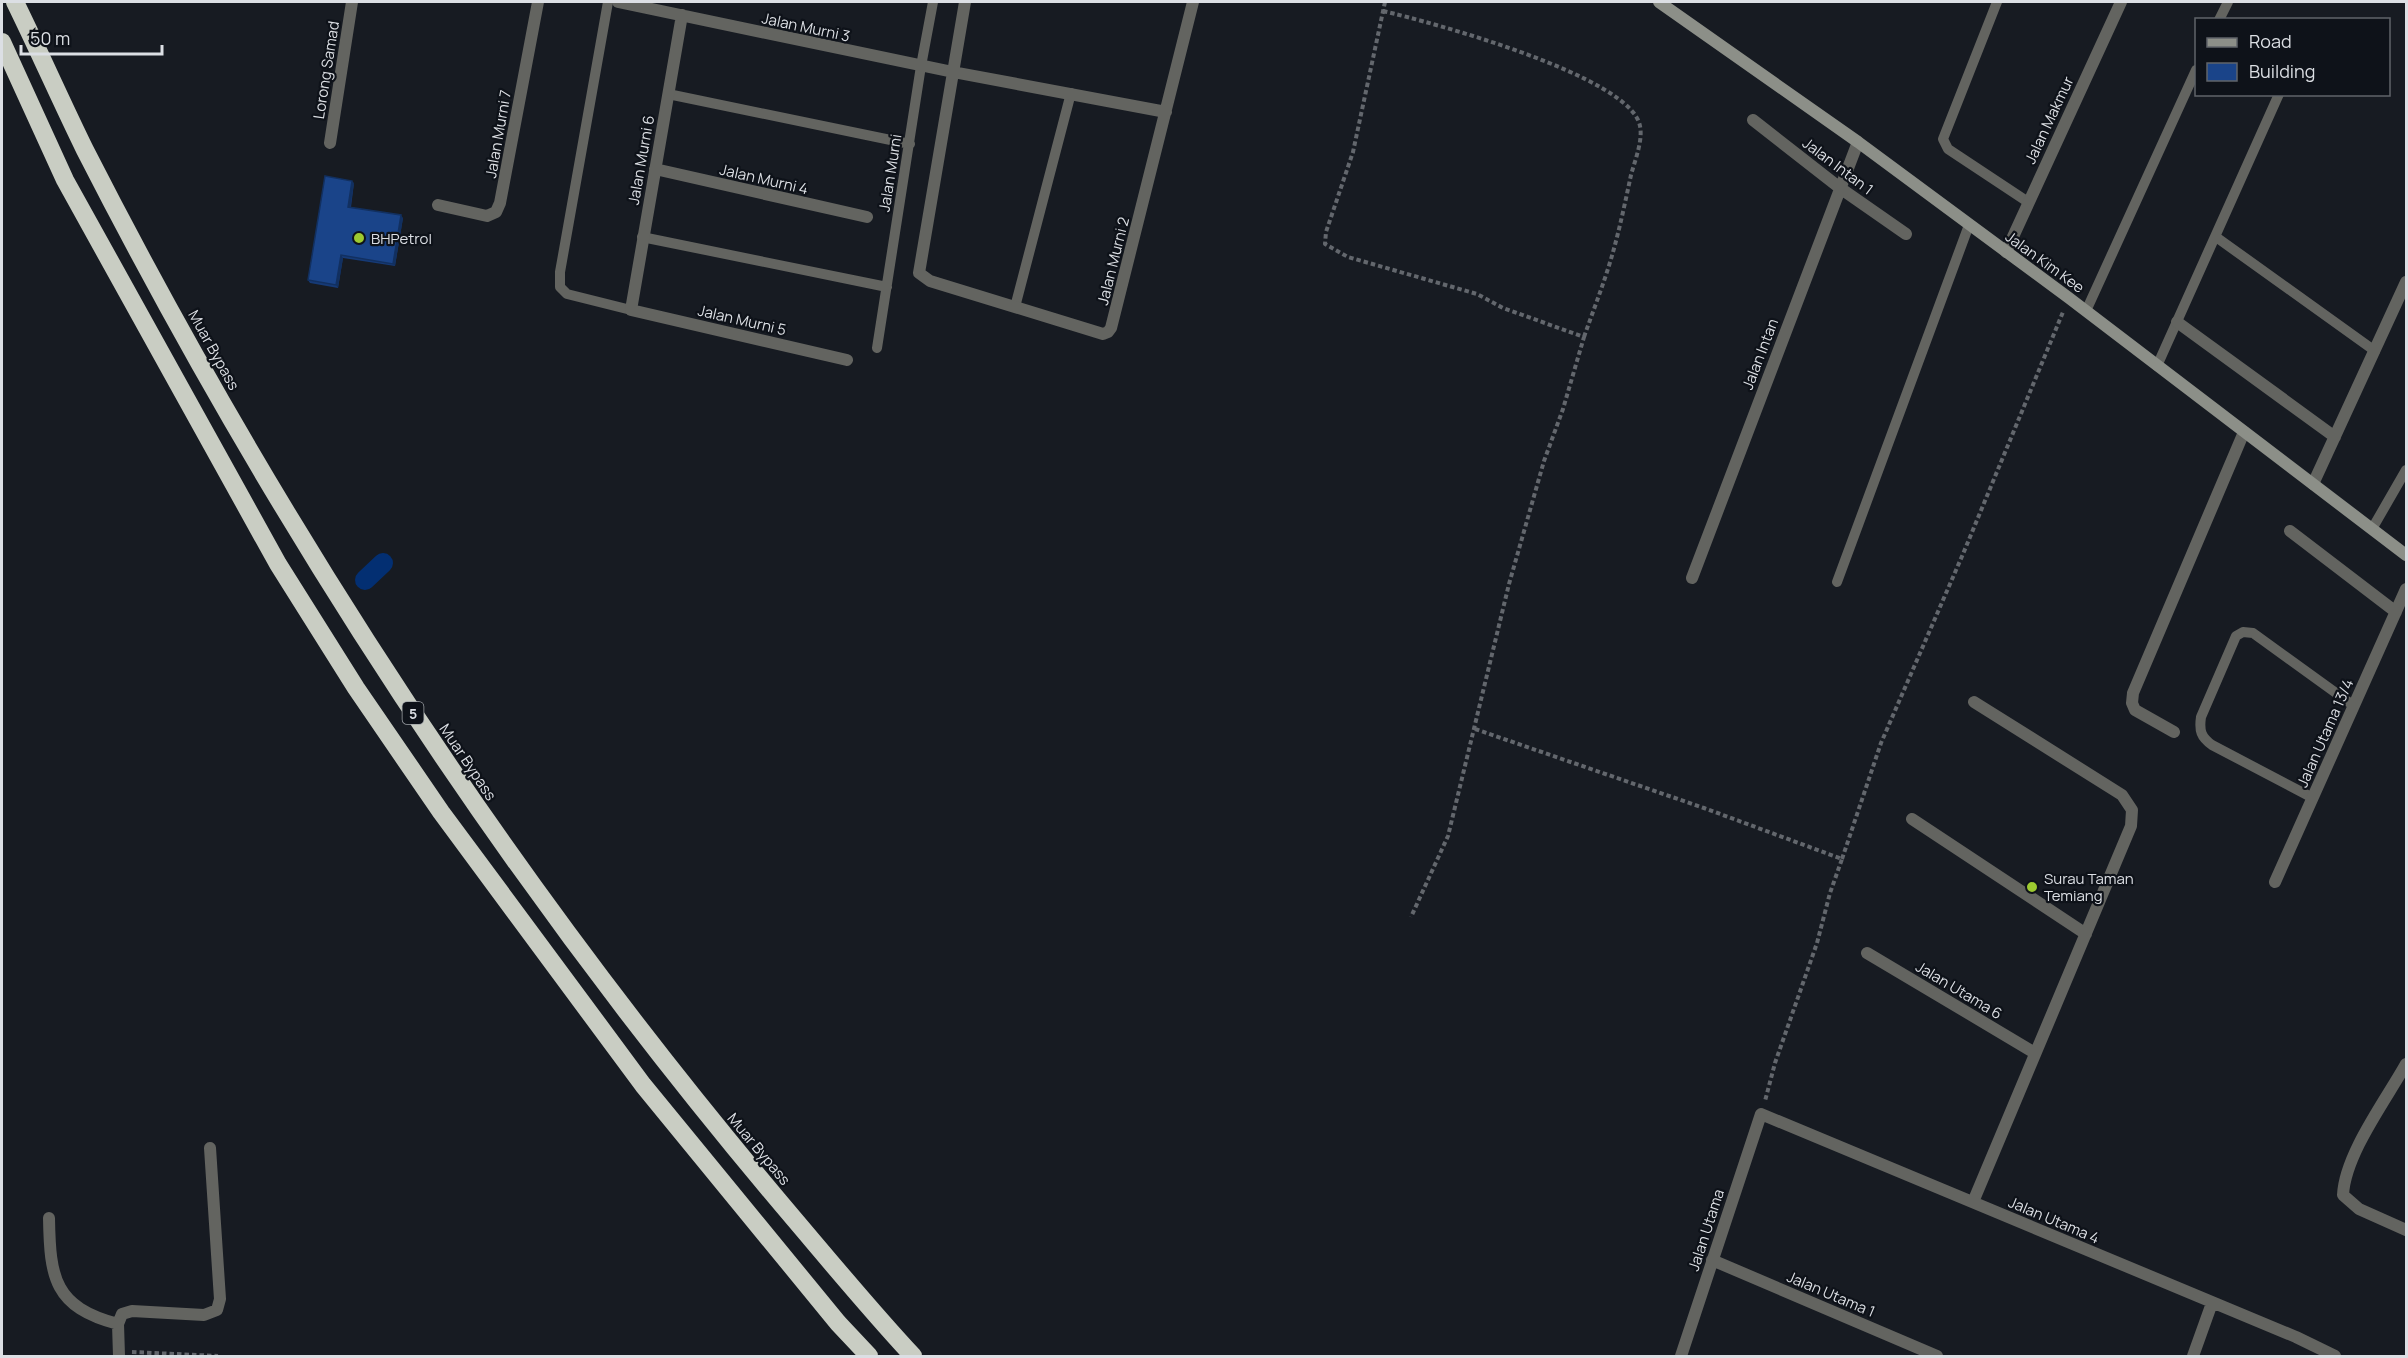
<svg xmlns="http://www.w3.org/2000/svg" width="2408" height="1358" font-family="Manrope,sans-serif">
<rect width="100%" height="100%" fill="#171b22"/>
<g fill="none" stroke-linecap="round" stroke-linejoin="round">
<!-- canal -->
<path stroke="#032f72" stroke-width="20" d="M365,580L383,563"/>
<!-- path -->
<path stroke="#63676d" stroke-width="4" stroke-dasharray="4.5 3" stroke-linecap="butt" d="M1385,2L1353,152L1326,232L1325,244L1348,257L1477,294L1503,308L1584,337L1563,409L1544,461L1509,584L1448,836L1411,917
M1383,11C1430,22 1631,76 1640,126C1643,141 1635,160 1631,175C1625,203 1619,232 1611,259C1603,286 1593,311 1584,337
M1475,729L1704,808L1842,859L1830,893L1817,943L1775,1063L1765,1101
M1842,859L1881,743L1963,554L2063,312
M132,1352L218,1356"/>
<!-- lane -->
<path stroke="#636460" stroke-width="10" d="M608,2L560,272V287L567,294L631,310
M1997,2L1943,139L1948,149L2028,202
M2219,20L2228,2
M668,94L910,144
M642,237L887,287
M2216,237L2375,351
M1015,307L1071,93
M2086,311L2196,70
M877,348L921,66L933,2
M2157,366L2279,94
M2372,529L2406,470
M1837,582L1969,225
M2313,798L2212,745C2201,737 2199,731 2201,717L2236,636L2243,632L2253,633L2354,706"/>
<!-- street -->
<path stroke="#636460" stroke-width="12" d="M618,2L953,72L1166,112
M965,2L919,273L930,281L1103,334L1108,332L1111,328L1193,2
M682,15L631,310L847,360
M1753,120L1840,188L1906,234
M330,143L352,2
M655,169L867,217
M438,205L487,216L496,212L500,203L538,2
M2006,252L2121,2
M2177,322L2335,437
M2313,484L2406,282
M2290,531L2396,612
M1692,578L1858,142
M2174,732L2135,710L2132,703L2133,693L2244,432
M1912,819L2086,934
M2275,882L2406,589
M1867,953L2035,1053
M2406,1064C2386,1100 2345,1154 2343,1195L2359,1209L2406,1230
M1973,1202L2131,826L2132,810L2122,795L1974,702
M49,1218C50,1278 54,1307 118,1324
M1712,1260L1937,1356
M119,1356L118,1324L122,1314L132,1311L204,1315L217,1310L220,1299L210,1148
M1681,1356L1761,1114L2296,1337L2335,1356
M2193,1356L2212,1303"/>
<!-- secondary -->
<path stroke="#8c8f88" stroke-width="12" d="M1659,2L1858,142L2069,298L2406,555"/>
<!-- highway -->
<path stroke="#c9cdc3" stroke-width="18" d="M15,2C39,51 61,101 85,150C280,532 517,893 795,1220C834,1266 872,1312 913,1356
M2,42L65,180L278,564L356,688L441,812L643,1085L838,1323L869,1356"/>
</g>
<!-- wall -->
<path fill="#163a76" d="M354,183L351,207L403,218L395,266L343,258L338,288L310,283L308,280Z"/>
<!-- shaded-wall -->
<path fill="#123060" d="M352,181L354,183L350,210L348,207Z
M401,215L403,218L395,266L393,264Z
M341,255L343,258L338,288L336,285Z"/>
<!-- building -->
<path fill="#1a4489" stroke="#123060" stroke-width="1.5" d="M325,176L352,181L348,207L401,215L393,264L341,255L336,285L308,280Z"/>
<!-- markers -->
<g fill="#9dca30" stroke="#0e1219" stroke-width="2">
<circle cx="359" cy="238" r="6"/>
<circle cx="2032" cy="887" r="6"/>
</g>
<g text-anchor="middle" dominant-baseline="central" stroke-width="4.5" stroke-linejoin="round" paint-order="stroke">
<!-- shield labels -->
<rect fill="#0e1219" stroke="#9ea2a7" stroke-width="1.5" x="402.5" y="702" width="21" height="22" rx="4.5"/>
<g font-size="14" font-weight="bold" fill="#dcdfe4">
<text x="413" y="713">5</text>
</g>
<!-- street labels -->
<g font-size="15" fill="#dcdfe4" stroke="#0e1219">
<text transform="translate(806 27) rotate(12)">Jalan Murni 3</text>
<text transform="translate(326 70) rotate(-81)">Lorong Samad</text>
<text transform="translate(2049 120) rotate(-65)">Jalan Makmur</text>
<text transform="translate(498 134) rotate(-80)">Jalan Murni 7</text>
<text transform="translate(641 160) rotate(-80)">Jalan Murni 6</text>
<text transform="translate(1838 166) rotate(37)">Jalan Intan 1</text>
<text transform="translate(890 173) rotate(-81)">Jalan Murni</text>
<text transform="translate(764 179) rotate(13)">Jalan Murni 4</text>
<text transform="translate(1113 261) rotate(-76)">Jalan Murni 2</text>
<text transform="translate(2045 262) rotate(36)">Jalan Kim Kee</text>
<text transform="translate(742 320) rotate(13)">Jalan Murni 5</text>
<text transform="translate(214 350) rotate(61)">Muar Bypass</text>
<text transform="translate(1760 354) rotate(-69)">Jalan Intan</text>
<text transform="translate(2325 733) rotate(-66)">Jalan Utama 13/4</text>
<text transform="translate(468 762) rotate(56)">Muar Bypass</text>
<text transform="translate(1959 990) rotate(31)">Jalan Utama 6</text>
<text transform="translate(759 1149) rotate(50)">Muar Bypass</text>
<text transform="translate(2054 1220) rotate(23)">Jalan Utama 4</text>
<text transform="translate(1706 1230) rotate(-72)">Jalan Utama</text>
<text transform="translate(1831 1294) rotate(23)">Jalan Utama 1</text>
</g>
<!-- poi labels -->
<g font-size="15" fill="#dcdfe4" stroke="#0e1219" text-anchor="start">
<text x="371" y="238">BHPetrol</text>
<text x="2044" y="878">Surau Taman<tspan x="2044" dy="17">Temiang</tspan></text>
</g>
</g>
<!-- border -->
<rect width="2408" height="1358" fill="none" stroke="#dcdfe4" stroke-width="6"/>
<!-- legend -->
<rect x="2195" y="18" width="195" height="78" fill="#0e1219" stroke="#60646a" stroke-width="1.5"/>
<rect x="2207" y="38" width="30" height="9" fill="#8c8f88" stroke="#60646a" stroke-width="1.5"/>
<text x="2249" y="48" font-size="18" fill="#dcdfe4">Road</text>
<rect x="2207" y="63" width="30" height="18" fill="#1a4489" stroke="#60646a" stroke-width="1.5"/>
<text x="2249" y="78" font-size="18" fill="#dcdfe4">Building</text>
<!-- scale -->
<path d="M21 45v9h141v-9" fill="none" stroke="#dcdfe4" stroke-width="3"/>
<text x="30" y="45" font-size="18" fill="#dcdfe4" stroke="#0e1219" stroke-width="4.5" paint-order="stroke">50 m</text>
</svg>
